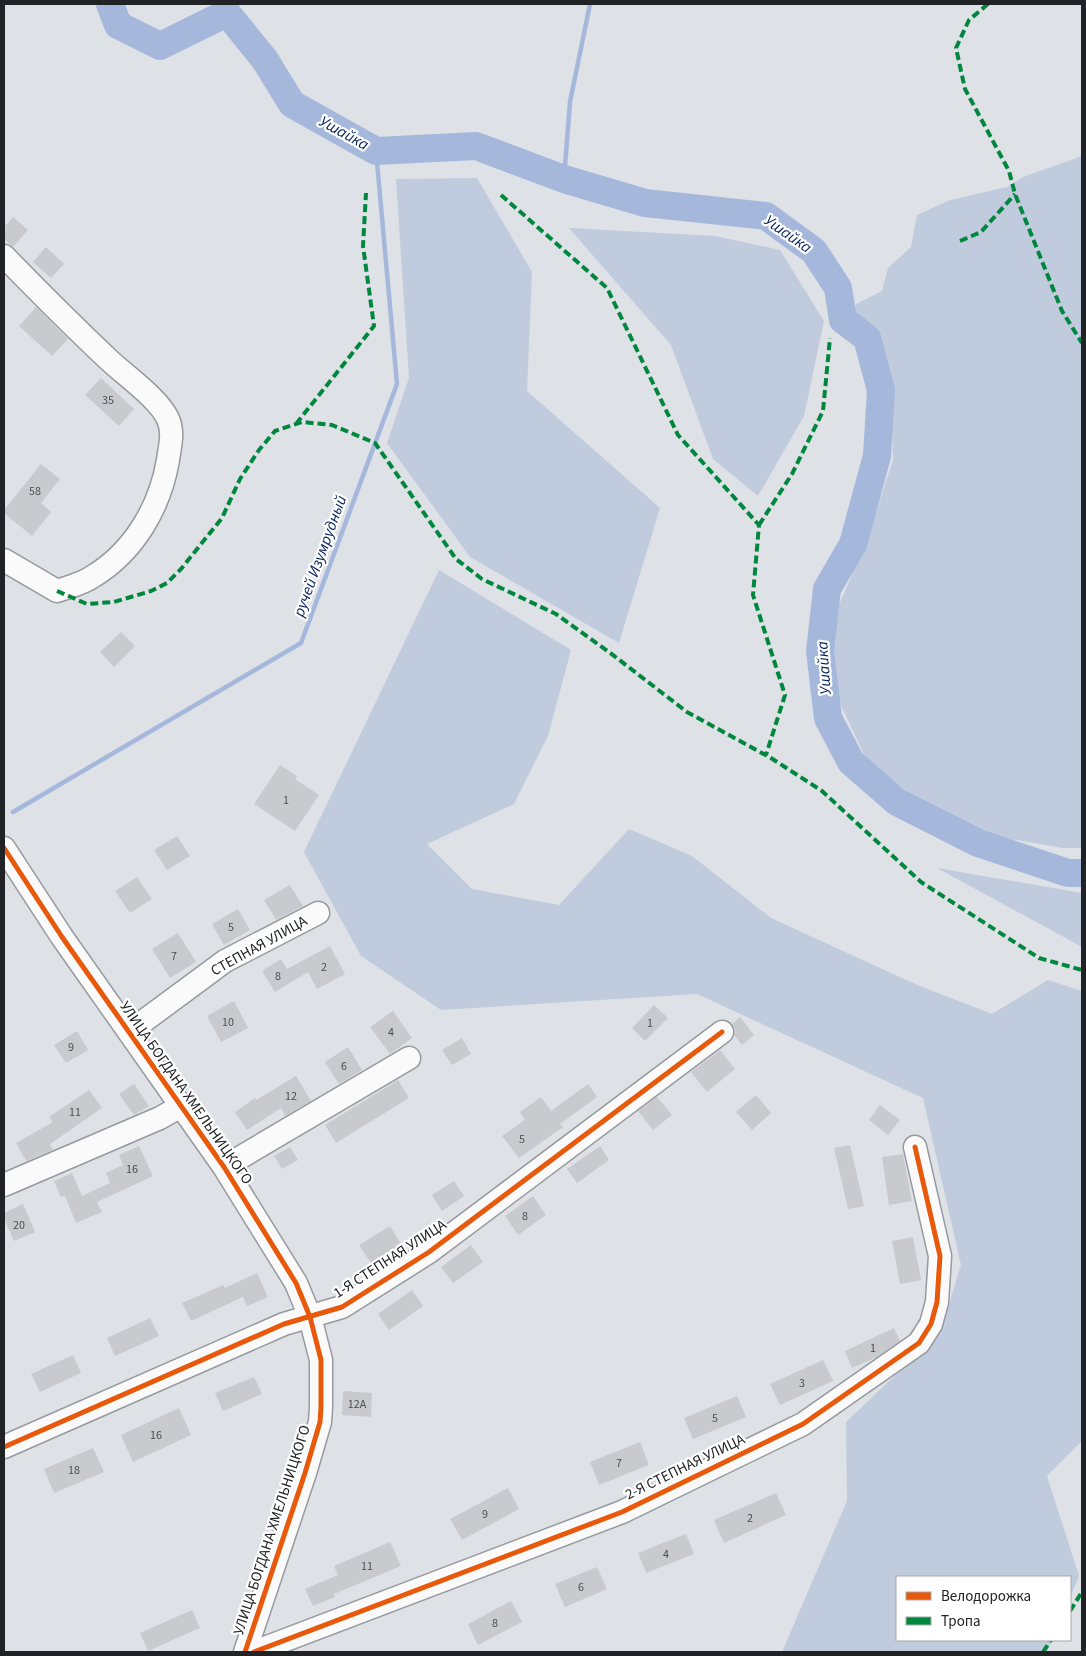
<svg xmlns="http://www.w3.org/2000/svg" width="1086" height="1656" font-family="'Source Sans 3',sans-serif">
<rect width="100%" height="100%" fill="#dee1e6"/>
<!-- green -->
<path fill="#c0cbde" d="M1082,156V848H1063L983,834L923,803L868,763L839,701L830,666L832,621L867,540L893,460L891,388L881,338L852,318L856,304L882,291L888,268L911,247L917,215L950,200L1007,187L1023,177Z
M477,178L532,272L527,391L660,508L619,643L470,557L387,443L409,378L396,179Z
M569,228L715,236L780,250L824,321L804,416L758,496L713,459L671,345Z
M439,570L571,650L548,736L514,804L427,844L472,889L559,905L629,829L692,856L771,918L915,984L992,1014L1048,980L1082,991V1441L1047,1476L1079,1576L1070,1598V1577H897V1640H1052L1047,1652H782L847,1501L846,1422L940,1333L961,1265L923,1098L697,994L441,1010L361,956L304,852Z
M937,868L1082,893V947Z"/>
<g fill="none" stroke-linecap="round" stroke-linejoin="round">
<!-- stream -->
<path stroke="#a5b8dc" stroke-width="4.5" d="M564,179L570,102L590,4
M13,812L301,643L397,384L376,151"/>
<!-- river -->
<path stroke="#a5b8dc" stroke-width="28" d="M110,4L118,25L160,46L227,13L265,60L292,104L376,151L476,146L564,179L645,203L766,216L814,251L838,288L843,320L867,338L881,390L877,456L853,544L827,589L820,651L828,718L851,762L897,802L978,843L1068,873H1082"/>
</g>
<!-- building -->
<path fill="#c8cace" d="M13,217L28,230L13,247L4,239V227Z
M46,247L64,264L51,278L33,262Z
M36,307L68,339L52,356L19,326Z
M101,378L134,409L119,426L85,395Z
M41,464L60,479L41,503L51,512L32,536L4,513V510Z
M121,632L135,646L114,667L100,652Z
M280,765L297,776L295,779L319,795L295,831L254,804Z
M177,836L190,856L167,870L154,850Z
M137,877L152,899L130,913L115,891Z
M290,885L303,906L276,920L264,900Z
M238,909L250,930L224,945L212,924Z
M178,933L196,962L170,978L152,949Z
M330,946L345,974L317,989L308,972L275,992L262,971L281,959L287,969Z
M234,1001L248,1028L221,1042L207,1016Z
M654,1005L668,1018L645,1041L632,1028Z
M393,1011L412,1038L390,1054L370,1027Z
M740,1017L754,1035L742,1045L734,1035L735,1030L732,1024Z
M77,1031L88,1050L66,1063L54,1045Z
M462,1038L471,1054L452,1065L442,1050Z
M348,1047L362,1070L339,1084L325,1062Z
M720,1050L735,1069L707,1092L691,1072Z
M296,1076L311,1101L285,1116L281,1108L247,1130L235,1112L255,1098L256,1100Z
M398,1080L409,1098L336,1143L325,1125Z
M134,1084L149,1106L134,1115L119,1094Z
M588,1084L597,1097L560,1124L563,1127L519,1158L502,1136L525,1120L520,1112L541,1097L551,1111Z
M89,1090L102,1108L50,1144L53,1150L26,1161L16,1143L53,1122L49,1117Z
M756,1095L771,1113L752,1130L736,1112Z
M657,1097L672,1115L653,1130L638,1111Z
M880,1105L900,1120L888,1135L869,1120Z
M850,1145L864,1206L848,1209L834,1148Z
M139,1146L153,1176L97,1202L102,1212L76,1223L65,1196L61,1197L54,1181L72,1173L82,1196L110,1183L106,1173L123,1165L119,1155Z
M600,1146L609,1160L577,1183L567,1169Z
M290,1147L298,1160L282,1169L274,1156Z
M903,1154L912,1201L889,1205L882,1157Z
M454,1181L464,1196L442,1211L432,1195Z
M533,1196L546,1215L518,1235L505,1216Z
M23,1204L35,1232L14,1241L4,1218V1213Z
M390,1226L401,1244L371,1263L359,1245Z
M913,1237L921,1280L900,1284L892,1241Z
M471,1245L483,1262L453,1283L441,1267Z
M257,1273L268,1297L247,1306L243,1297L191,1321L182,1303L223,1285L225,1288Z
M412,1290L423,1306L389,1330L378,1314Z
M150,1318L159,1336L115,1356L107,1338Z
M894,1328L900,1341L877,1357L852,1368L845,1351Z
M73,1355L81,1373L40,1392L31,1374Z
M823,1360L833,1381L780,1405L770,1384Z
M254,1377L262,1394L223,1411L215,1393Z
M343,1391L372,1393L371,1417L342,1415Z
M737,1396L746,1417L693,1439L684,1418Z
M179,1408L191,1435L133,1462L121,1435Z
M640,1442L649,1465L599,1485L590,1462Z
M93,1448L104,1472L54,1493L44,1469Z
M508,1488L519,1509L462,1540L450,1519Z
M776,1493L786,1515L724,1543L714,1520Z
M686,1534L694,1554L646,1573L638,1553Z
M390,1542L401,1566L334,1594L335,1597L313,1606L305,1589L338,1575L334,1566Z
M597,1567L607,1589L565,1607L555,1584Z
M511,1601L522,1622L478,1645L468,1624Z
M192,1610L200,1628L148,1651L140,1633Z"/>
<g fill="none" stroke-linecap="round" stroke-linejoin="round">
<defs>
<path id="minor" d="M4,256C38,291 73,326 109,360C126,376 159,399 168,419C174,433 170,445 168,460C160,507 134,552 92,577C82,584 68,587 57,591L4,560
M4,848L62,937L224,1167L296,1283L310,1317L321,1360V1407L320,1422L305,1473L245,1652
M129,1032L225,961L318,913
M224,1167L409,1058
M4,1185L160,1118L181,1106
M4,1447L284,1324L342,1307L429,1252L722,1032
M254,1652L622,1512L803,1424L919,1343L931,1324L937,1302L940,1256L915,1147"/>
</defs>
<!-- minor casing -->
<use href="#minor" stroke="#96999d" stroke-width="25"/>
<!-- minor -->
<use href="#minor" stroke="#fafafb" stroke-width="22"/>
<!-- quiet -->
<path stroke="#00873e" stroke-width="4" stroke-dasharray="8 4" stroke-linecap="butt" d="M988,4L969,20L956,48L965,89L1009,171L1015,194L1062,311L1082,343
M501,195L607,288L678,435L759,525L753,595L785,695L766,755
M960,241L981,232L1015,194
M296,424L374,326L363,246L366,193
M759,525L792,474L823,411L830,338
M57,591L87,604L114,602L151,591L167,583L181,569L222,518L240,479L259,450L275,431L302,422L332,425L375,443L456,559L482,579L556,614L609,652L687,712L771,758L822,791L921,882L1039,958L1082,970
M1070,1611L1082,1592
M1043,1652L1051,1640"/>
<defs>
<path id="cycleway" d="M4,848L62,937L224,1167L296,1283L310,1317L321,1360V1407L320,1422L305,1473L245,1652
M4,1447L284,1324L342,1307L429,1252L722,1032
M254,1652L622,1512L803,1424L919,1343L931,1324L937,1302L940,1256L915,1147"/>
</defs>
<!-- cycleway casing -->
<use href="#cycleway" stroke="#fff" stroke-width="8"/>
<!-- cycleway -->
<use href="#cycleway" stroke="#e8590c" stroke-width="5"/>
</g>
<g text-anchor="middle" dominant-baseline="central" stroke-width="4.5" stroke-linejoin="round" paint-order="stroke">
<!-- number labels -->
<g font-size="12" fill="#4b4d50">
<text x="108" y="400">35</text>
<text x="35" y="491">58</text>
<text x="286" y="800">1</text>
<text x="231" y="927">5</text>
<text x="174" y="956">7</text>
<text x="324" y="967">2</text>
<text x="278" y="976">8</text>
<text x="228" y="1022">10</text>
<text x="650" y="1023">1</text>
<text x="391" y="1032">4</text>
<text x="71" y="1047">9</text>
<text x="344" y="1066">6</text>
<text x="291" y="1096">12</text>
<text x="75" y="1112">11</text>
<text x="522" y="1139">5</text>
<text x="132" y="1169">16</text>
<text x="525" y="1216">8</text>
<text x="19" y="1225">20</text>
<text x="873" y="1348">1</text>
<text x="802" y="1383">3</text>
<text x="357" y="1404">12А</text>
<text x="715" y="1418">5</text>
<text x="156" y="1435">16</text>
<text x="619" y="1463">7</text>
<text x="74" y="1470">18</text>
<text x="485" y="1514">9</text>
<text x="750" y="1518">2</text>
<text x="666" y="1554">4</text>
<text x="367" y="1566">11</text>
<text x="581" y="1587">6</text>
<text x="495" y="1623">8</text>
</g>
<!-- street labels -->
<g font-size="15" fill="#202225" stroke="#fff">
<text transform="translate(259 946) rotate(-29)">СТЕПНАЯ УЛИЦА</text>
<text transform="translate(186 1093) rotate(55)">УЛИЦА БОГДАНА ХМЕЛЬНИЦКОГО</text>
<text transform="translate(390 1259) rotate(-33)">1-Я СТЕПНАЯ УЛИЦА</text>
<text transform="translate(685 1467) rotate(-26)">2-Я СТЕПНАЯ УЛИЦА</text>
<text transform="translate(272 1530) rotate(-72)">УЛИЦА БОГДАНА ХМЕЛЬНИЦКОГО</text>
</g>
<!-- water labels -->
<g font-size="16" font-style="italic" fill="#0a2660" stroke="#fff">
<text transform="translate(344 133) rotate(29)">Ушайка</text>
<text transform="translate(788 234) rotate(35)">Ушайка</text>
<text transform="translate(320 556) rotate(-70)">ручей Изумрудный</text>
<text transform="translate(824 668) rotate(-94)">Ушайка</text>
</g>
</g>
<!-- border -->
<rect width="1086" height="1656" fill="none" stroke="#202225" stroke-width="10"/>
<!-- legend -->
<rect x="896" y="1576" width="175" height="65" fill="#ffffff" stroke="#a6a7a8"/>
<rect x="906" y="1592" width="25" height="8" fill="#e8590c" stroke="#a6a7a8"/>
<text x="941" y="1601" font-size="15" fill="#202225">Велодорожка</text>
<rect x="906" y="1617" width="25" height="8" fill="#00873e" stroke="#a6a7a8"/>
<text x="941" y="1626" font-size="15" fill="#202225">Тропа</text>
</svg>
